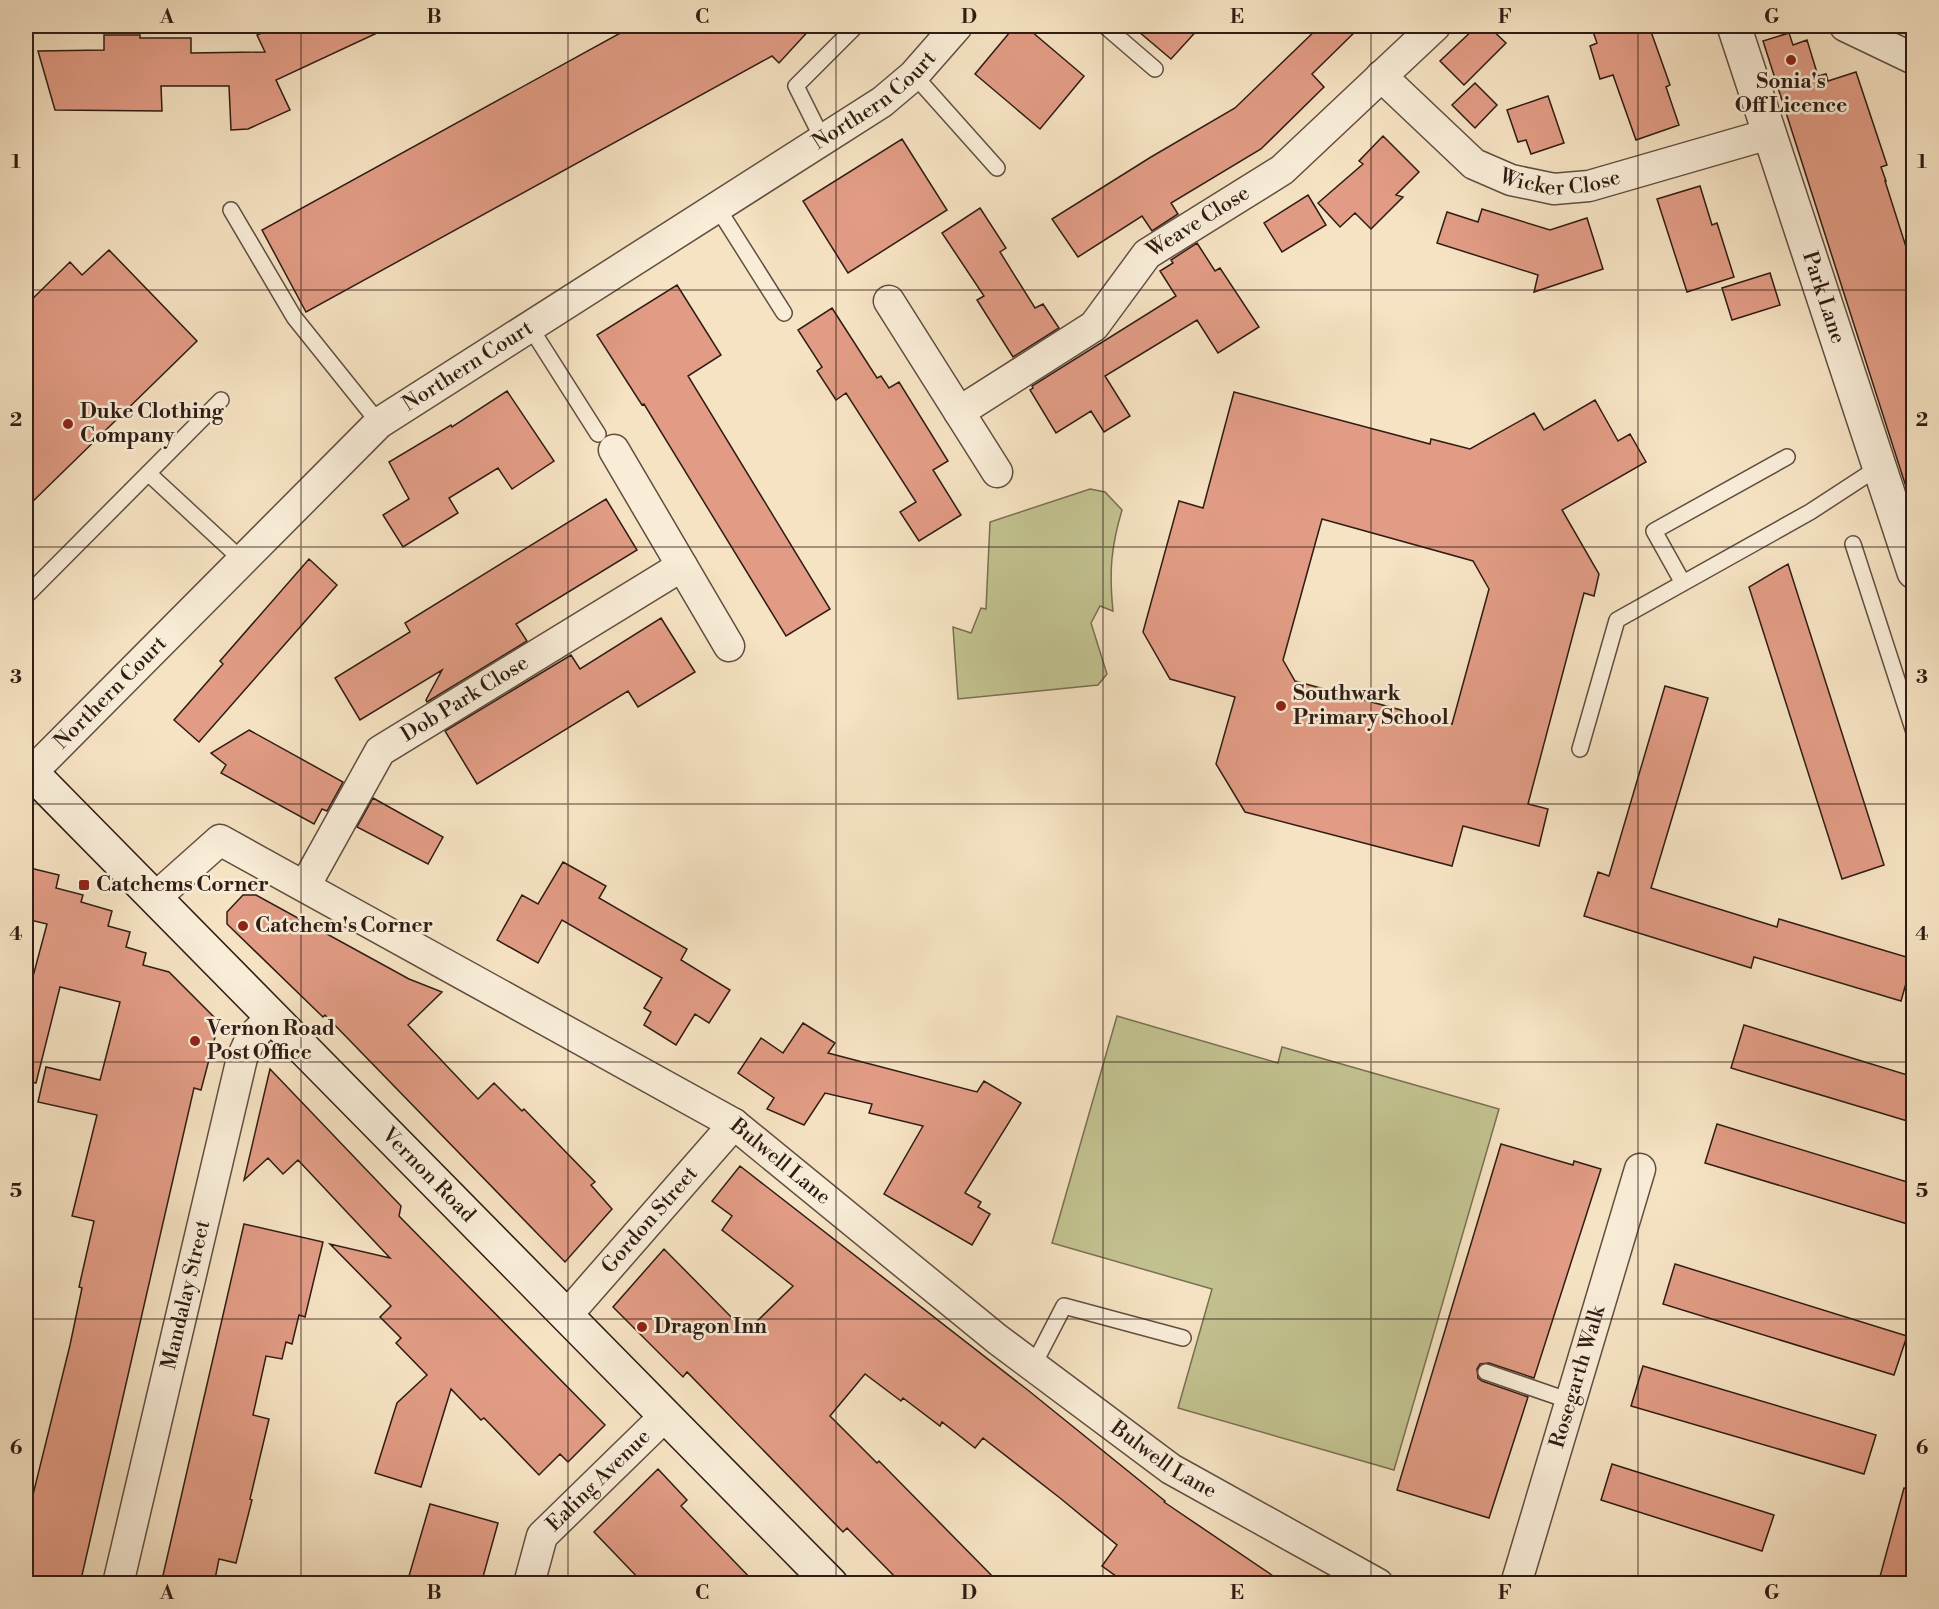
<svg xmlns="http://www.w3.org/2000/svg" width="1939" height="1609" font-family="'Libre Bodoni',serif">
<rect width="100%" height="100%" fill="#f6e3c3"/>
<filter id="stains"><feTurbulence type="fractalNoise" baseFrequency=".00333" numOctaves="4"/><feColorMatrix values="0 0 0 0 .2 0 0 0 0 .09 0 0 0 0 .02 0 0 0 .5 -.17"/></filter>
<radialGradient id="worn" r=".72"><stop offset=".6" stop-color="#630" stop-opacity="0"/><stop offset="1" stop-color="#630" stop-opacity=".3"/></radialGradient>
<!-- green -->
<path fill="#c2c290" stroke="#786f52" stroke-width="1.5" d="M1090,489L1105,492L1122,510C1111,547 1109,572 1113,611L1100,606L1091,623L1107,674L1098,685L958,699L953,627L971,633L981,608L986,609L990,522Z
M1117,1016L1278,1063L1282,1047L1499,1109L1394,1470L1178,1408L1212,1289L1052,1243Z"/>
<!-- building -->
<path fill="#e29c85" stroke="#2f1c14" stroke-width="1.5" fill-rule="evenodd" d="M277,26H392L276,80L290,110L248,129L231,130L229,86H161L162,111L55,110L38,51L104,50V35H140V38H191V53L265,52L257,35Z
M633,26H813L779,63L772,56L306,312L262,230Z
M1015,26H1025L1084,76L1040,129L975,74Z
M1132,26H1201L1171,59Z
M1320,26H1361L1312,74L1324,87L1261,149L1171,203L1178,214L1152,231L1142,216L1078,257L1052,219L1151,157L1235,108Z
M1477,26H1488L1506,43L1464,85L1440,61Z
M1591,26H1649L1670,85L1666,87L1679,125L1636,140L1613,75L1600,79L1590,46L1597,43Z
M1789,33L1793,45L1807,40L1818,76L1826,74L1828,81L1856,72L1887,165L1881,167L1886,181H1885L1907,250L1914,247V492L1908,493L1763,41Z
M1475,83L1497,105L1475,128L1452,105Z
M1548,96L1564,143L1531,154L1526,140L1518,142L1507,110Z
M1383,136L1419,172L1396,195L1403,197L1371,229L1355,213L1340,227L1318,203L1363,164L1359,161Z
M902,139L947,210L848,273L803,201Z
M1700,186L1712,225L1717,223L1734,277L1687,292L1657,199Z
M1308,195L1326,225L1282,252L1264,223Z
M980,208L1006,248L1000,252L1035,308L1043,304L1059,328L1013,357L977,300L984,296L942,233Z
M1482,209L1550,230L1587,218L1603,269L1534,292L1538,275L1437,243L1447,212L1478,222Z
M1197,243L1215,271L1220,268L1259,327L1218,353L1197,320L1105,376L1130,416L1104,432L1091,411L1056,433L1030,390L1033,388L1032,386L1176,296L1160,271L1173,263L1171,260Z
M109,250L197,341L26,508V305L70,262L82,275Z
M1770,273L1780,305L1732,320L1722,288Z
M677,285L721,355L688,376L830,609L786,636L644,404L642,405L597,335Z
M832,308L877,378L881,376L889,388L899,382L948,461L933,470L961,515L919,541L900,512L916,502L846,393L836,400L817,371L822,367L798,330Z
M507,391L554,461L512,489L498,468L449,498L458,513L403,547L383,515L409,499L389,462L451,425L452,427Z
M1234,392L1430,444L1431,439L1470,449L1534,413L1544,430L1595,400L1618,441L1630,434L1646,462L1562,510L1599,574L1594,596L1584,593L1528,804L1548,809L1539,846L1463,826L1452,866L1245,812L1216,764L1235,697L1170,679L1143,632L1179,501L1203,508ZM1322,519L1473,561L1489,589L1452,724L1295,681L1283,660Z
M606,499L637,550L516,624L527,641L427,702L426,700L442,670L360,720L335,678L410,632L405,623Z
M309,559L337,585L199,742L174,720L223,664L220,661Z
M1788,564L1884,865L1842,879L1749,587Z
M661,618L695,672L638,707L628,691L477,784L445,731L571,655L580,669Z
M1665,686L1708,698L1651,888L1777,927L1779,919L1913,959L1901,1001L1754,957L1751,968L1584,916L1598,872L1609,876Z
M249,730L343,782L327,811L322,809L314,824L221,773L226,765L211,753Z
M373,798L443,837L428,864L357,827Z
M563,862L606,886L599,898L687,949L681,960L730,990L709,1023L695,1014L676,1045L644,1025L651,1012L644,1008L662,978L562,920L538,963L497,940L522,895L538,904Z
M26,867L59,875L56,888L83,895L81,902L112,911L108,926L130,932L126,947L146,953L143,965L169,972L219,1022L201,1090L194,1088L80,1584H51L26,1578V1523L70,1345L82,1288L79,1287L94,1221L72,1216L97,1115L38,1102L46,1067L100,1080L120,1002L60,987L36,1083L26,1082V983L31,984L47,924L26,919Z
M243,895H256L409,979L442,992L408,1025L478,1099L494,1083L522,1111L524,1109L595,1182L591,1185L612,1209L565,1262L325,1015L323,1017L227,924V912Z
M803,1023L835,1043L828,1053L977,1092L984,1081L1021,1103L965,1193L981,1202L978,1207L990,1214L972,1245L884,1194L923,1126L869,1113L872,1104L825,1093L804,1125L767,1109L774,1098L738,1073L761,1038L783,1053Z
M1744,1025L1914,1077V1123L1731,1068Z
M270,1069L401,1206L399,1216L605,1425L568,1462L560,1454L539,1475L484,1418L481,1420L451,1389L421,1487L375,1473L397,1403L427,1375L396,1343L401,1338L380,1317L391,1306L330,1244L390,1258L298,1160L283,1174L268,1158L244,1180Z
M1717,1124L1914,1184V1226L1705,1163Z
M1501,1144L1573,1165L1574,1161L1601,1169L1534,1378L1489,1363L1480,1364L1477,1369L1478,1378L1482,1381L1528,1397L1489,1518L1397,1490Z
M740,1166L1029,1391L1165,1501L1164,1502L1285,1584H1127L1102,1566L1117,1545L1060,1498L983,1438L975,1448L942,1422L940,1426L903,1398L901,1401L865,1374L830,1416L877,1463L879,1461L1000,1584H902L847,1528L843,1532L687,1372L683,1377L613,1307L664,1249L746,1332L793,1286L722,1230L732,1216L712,1201Z
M244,1224L323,1242L305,1317L299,1315L292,1344L286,1342L282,1359L266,1356L253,1415L269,1419L250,1499L252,1500L236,1563L219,1559L214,1584H161Z
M1675,1264L1907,1336L1894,1375L1663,1304Z
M1643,1366L1876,1435L1864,1474L1631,1406Z
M1612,1464L1774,1515L1762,1551L1601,1500Z
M658,1469L687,1500L681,1506L756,1584H644L594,1532Z
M1904,1488L1914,1489V1584H1878Z
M430,1504L498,1523L481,1584H437L409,1576Z"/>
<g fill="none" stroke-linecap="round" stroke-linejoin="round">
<defs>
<path id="service" d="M1105,26L1155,69
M914,75L997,168
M823,140L796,86L856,26
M717,207L784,313
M231,210L294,317L379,423
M530,327L598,434
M148,473L242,560
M1853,544L1914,732
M1683,583L1654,531L1787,457
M26,596L221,400
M1580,749L1617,620L1810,512L1879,467
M1033,1366L1064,1306L1183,1338
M1486,1372L1570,1401"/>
<g id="minor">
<path d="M1845,26L1914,59"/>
<path id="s1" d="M1381,76L1474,164L1511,180L1554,189L1589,186L1769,134"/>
<path d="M889,301L997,472"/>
<path id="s2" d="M959,412L1094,326L1147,254L1282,170L1435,26"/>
<path d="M614,450L729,646"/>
<path id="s3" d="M26,778L379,423L882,102L914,75L957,26"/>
<path id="s4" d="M305,886L380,751L682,566"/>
<path id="s5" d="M155,898L220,840L734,1124L997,1339L1171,1469L1378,1584"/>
<path id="s6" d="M567,1315L734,1124"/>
<path id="s7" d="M118,1584L242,1058L251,1038L272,1017"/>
<path id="s8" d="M529,1584L542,1536L665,1416"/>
<path id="s9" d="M1516,1584L1640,1169"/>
</g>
<g id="tertiary">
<path id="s10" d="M1734,26L1914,572"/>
</g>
<g id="secondary">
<path id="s11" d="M26,767L831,1584"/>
</g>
</defs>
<!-- service casing -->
<use href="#service" stroke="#614e40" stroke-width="18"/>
<!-- minor casing -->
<use href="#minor" stroke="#614e40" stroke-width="33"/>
<!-- tertiary casing -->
<use href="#tertiary" stroke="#614e40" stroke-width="36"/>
<!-- secondary casing -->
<use href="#secondary" stroke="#2f1c14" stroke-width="36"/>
<!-- service -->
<use href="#service" stroke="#f9edd8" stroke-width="15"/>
<!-- minor -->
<use href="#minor" stroke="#f9edd8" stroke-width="30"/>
<!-- tertiary -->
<use href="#tertiary" stroke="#f9edd8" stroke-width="33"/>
<!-- secondary -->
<use href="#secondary" stroke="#f9edd8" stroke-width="33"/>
</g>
<!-- grid -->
<path fill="none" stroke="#2f1c14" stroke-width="1.5" stroke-opacity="0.55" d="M301,26V1584M568,26V1584M836,26V1584M1103,26V1584M1371,26V1584M1638,26V1584M26,290H1914M26,547H1914M26,804H1914M26,1062H1914M26,1319H1914"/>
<!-- markers -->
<g fill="#8f2418" stroke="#f9edd8" stroke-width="2">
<circle cx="1791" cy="60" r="6"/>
<circle cx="68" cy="424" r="6"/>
<circle cx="1281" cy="706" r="6"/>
<rect x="78" y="879" width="12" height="12" rx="3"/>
<circle cx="243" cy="926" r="6"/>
<circle cx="195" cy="1041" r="6"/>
<circle cx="642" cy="1327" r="6"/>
</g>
<g text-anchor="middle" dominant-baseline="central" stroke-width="5" stroke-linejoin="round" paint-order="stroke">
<!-- poi labels -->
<g font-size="21" font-weight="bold" fill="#2f1c14" stroke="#f9edd8" text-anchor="start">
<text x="1791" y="82" text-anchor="middle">Sonia's<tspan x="1791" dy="24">Off Licence</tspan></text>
<text x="80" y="412">Duke Clothing<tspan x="80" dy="24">Company</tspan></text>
<text x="1293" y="694">Southwark<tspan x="1293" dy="24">Primary School</tspan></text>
<text x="96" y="885">Catchems Corner</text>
<text x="255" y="926">Catchem's Corner</text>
<text x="207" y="1029">Vernon Road<tspan x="207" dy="24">Post Office</tspan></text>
<text x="654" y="1327">Dragon Inn</text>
</g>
<!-- street labels -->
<g font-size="21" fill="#2f1c14" stroke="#f9edd8">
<text stroke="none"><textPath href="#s3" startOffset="1092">Northern Court</textPath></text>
<text stroke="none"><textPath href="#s1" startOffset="218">Wicker Close</textPath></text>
<text stroke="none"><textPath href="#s2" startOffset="310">Weave Close</textPath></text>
<text stroke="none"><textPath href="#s10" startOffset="286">Park Lane</textPath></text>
<text stroke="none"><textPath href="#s3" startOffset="606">Northern Court</textPath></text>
<text stroke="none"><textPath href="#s3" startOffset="120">Northern Court</textPath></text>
<text stroke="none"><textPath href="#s4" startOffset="254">Dob Park Close</textPath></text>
<text stroke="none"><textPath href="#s5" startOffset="734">Bulwell Lane</textPath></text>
<text stroke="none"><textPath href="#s11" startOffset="573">Vernon Road</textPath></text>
<text stroke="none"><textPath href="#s6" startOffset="126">Gordon Street</textPath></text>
<text stroke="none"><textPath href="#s7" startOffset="297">Mandalay Street</textPath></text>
<text stroke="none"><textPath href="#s9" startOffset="216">Rosegarth Walk</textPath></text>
<text stroke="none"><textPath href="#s5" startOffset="1220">Bulwell Lane</textPath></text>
<text stroke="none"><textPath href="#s8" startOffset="129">Ealing Avenue</textPath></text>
</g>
</g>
<!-- margin -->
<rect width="1939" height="1609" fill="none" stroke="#f6e3c3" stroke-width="66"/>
<rect x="33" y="33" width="1873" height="1543" fill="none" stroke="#2f1c14" stroke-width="2"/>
<g font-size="20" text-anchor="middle" font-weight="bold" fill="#2f1c14">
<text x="167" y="23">A</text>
<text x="434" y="23">B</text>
<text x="702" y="23">C</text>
<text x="969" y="23">D</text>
<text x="1237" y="23">E</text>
<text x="1505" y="23">F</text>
<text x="1772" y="23">G</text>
<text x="16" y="168">1</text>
<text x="1922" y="168">1</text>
<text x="16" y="426">2</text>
<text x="1922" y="426">2</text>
<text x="16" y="683">3</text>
<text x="1922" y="683">3</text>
<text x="16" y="940">4</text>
<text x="1922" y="940">4</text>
<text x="16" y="1197">5</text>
<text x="1922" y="1197">5</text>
<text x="16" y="1454">6</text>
<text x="1922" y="1454">6</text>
<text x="167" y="1599">A</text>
<text x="434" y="1599">B</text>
<text x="702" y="1599">C</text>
<text x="969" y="1599">D</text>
<text x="1237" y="1599">E</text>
<text x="1505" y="1599">F</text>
<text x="1772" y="1599">G</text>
</g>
<rect width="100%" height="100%" filter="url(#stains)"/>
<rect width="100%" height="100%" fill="url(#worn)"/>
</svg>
